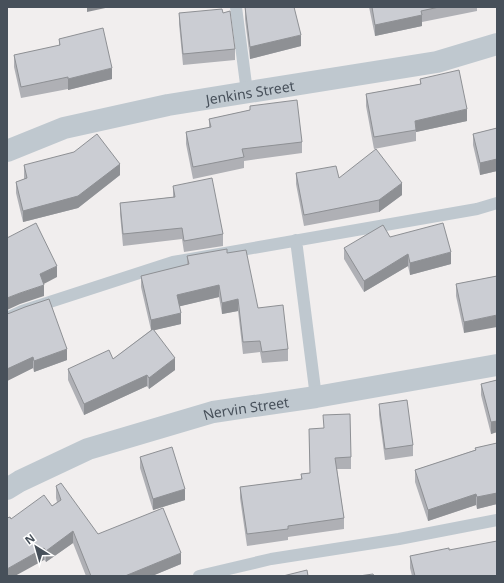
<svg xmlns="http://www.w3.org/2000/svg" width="504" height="583" font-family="'Noto Sans',sans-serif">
<rect width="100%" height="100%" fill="#f1eeee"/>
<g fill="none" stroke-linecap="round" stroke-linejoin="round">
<!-- service -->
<path stroke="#bfc8cf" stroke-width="12" d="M236,7L247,92
M296,240L316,397
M7,318L22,311L173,262L477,209L497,203
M199,576L271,559L399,539L497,520"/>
<!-- minor -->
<g stroke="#bfc8cf" stroke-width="22">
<path id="s1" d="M7,151L64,128L168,105L437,62L497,44"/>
<path id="s2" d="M7,489L20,481L88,449L213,412L316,397L497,365"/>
</g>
</g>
<!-- wall -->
<path fill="#afb0b5" d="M245,7L301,46L250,59L245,19Z
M369,7H477V11L422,22V26L375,36Z
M179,13H223L235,49V60L183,65L179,24Z
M59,39L112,79L68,90V89L21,98L14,67V55L59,46Z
M420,79L467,121L416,132V141L374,149L366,106V94L420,84Z
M250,106L302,142V153L244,161V168L193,179L186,144V132L209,128V119L250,110Z
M497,128V171L480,175L473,145V134Z
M24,165L120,175L78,208L23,222L16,193V182L24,179Z
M296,173L339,178L402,195L379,212L304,226L296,184Z
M173,186L223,234V246L184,252L182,239L123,246L120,214V203L173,197Z
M390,237L451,264L410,275L408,266L364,292L344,259V248Z
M227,253L258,308L288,349V361L262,363L260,352L243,354L238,311L222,314L219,297L180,306L181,324L154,330L175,370L149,389L147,386L84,415L68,380V369L113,359L151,330L141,287V276L187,265V256Z
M497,276L464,333L456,296V284Z
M7,314L67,360L34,372L33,368L7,381Z
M497,380V432L491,434L481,395V384Z
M379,404L413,445V456L385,460L379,415Z
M309,429L351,457V469H337L344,518V529L288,537V540L247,546L240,498V487L301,479V474L310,473Z
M497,443V504L477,509L476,505L428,521L415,482V470L475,450V448Z
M140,457L185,500L153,510L140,468Z
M56,486L98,534L181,564L152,576H86L73,543L46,562L11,519L52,506L57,502L56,498Z
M449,550L497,576H412L410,568V556Z"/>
<!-- shaded-wall -->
<path fill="#8e9094" d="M87,7H110L87,12Z
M422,15V26L375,36V25Z
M301,35V46L250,59V47Z
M112,68V79L68,90V79Z
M467,109V121L416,132L415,121Z
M497,159V171L480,175V163Z
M120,164V175L78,208L23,222V211Z
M402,183V195L379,212V200Z
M451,252V264L410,275V263Z
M408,254V266L364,292V281Z
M57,266V277L40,286V274Z
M44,285V296L20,304L7,310V298L20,293Z
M219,285V297L177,307V295Z
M238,299V311L222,314V303Z
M181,313V324L151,331V320Z
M497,315V327L464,333V322Z
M67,349V360L34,372V361Z
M33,357V368L7,381V369Z
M175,358V370L149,389V378Z
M147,375V386L84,415V404Z
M497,421V432L491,434V422Z
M185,489V500L153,510V499Z
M497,493V504L477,509V497Z
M476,494V505L428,521V510Z
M73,531V543L46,562V551Z
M44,548V560L15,576H7V569Z
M181,553V564L152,576H125Z"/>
<!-- building -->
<path fill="#cbcdd3" stroke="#8e9094" d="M245,7H294L301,35L250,47Z
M372,7H439L421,11L422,15L375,25Z
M222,9L223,13L230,11L235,49L183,54L179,13Z
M103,28L112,68L68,79V77L21,87L14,55L60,45L59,39Z
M459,70L467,109L415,121L416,130L374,137L366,94L421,84L420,79Z
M297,100L302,142L242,149L244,157L193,167L186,132L211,127L209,119L250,110V106Z
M497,128V159L480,163L473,134Z
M97,134L120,164L78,196L23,211L16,182L27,178L24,165L74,152Z
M376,149L402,183L379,200L304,215L296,173L336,166L339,178Z
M212,178L223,234L184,241L182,228L123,234L120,203L175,197L173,186Z
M36,223L57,266L40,274L44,285L20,293L7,298V238Z
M443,223L451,252L410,263L408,254L364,281L344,248L383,225L390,237Z
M227,249V253L246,250L258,308L283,305L288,349L262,352L260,341L243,342L238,299L222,303L219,285L177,295L181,313L151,320L141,276L189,264L187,256Z
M497,276V315L464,322L456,284Z
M49,299L67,349L34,361L33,357L7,369V314L10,313L25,307Z
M153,329L175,358L149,378L147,375L84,404L68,369L109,350L113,359Z
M497,380V421L491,422L481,384Z
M407,400L413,445L385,449L379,404Z
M350,414L351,457L335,458L344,518L288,526V529L247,534L240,487L302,479L301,474L310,473L309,429L324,428L323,415Z
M497,443V493L477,497L476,494L428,510L415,470L476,450L475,448Z
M172,447L185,489L153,499L140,457Z
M61,483L98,534L163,508L181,553L125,576H91L73,531L46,551L44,548L7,569V518L10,517L11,519L44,495L52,506L61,500L56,486Z
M497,541V576H415L410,556L449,548V550Z
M307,570L308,576H283Z
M373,574L374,576H359Z"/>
<g text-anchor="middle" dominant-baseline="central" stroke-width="3.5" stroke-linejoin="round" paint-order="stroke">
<!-- street labels -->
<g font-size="14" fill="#47505a" stroke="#fff">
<text stroke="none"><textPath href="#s1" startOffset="251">Jenkins Street</textPath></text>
<text stroke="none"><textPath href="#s2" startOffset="254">Nervin Street</textPath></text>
</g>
</g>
<!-- border -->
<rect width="504" height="583" fill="none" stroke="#47505a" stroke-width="16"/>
<!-- north arrow -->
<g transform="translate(36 547) rotate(323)" stroke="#ffffff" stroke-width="3" paint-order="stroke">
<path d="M0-3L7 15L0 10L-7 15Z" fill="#47505a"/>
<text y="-6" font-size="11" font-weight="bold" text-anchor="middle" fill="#47505a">N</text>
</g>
</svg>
